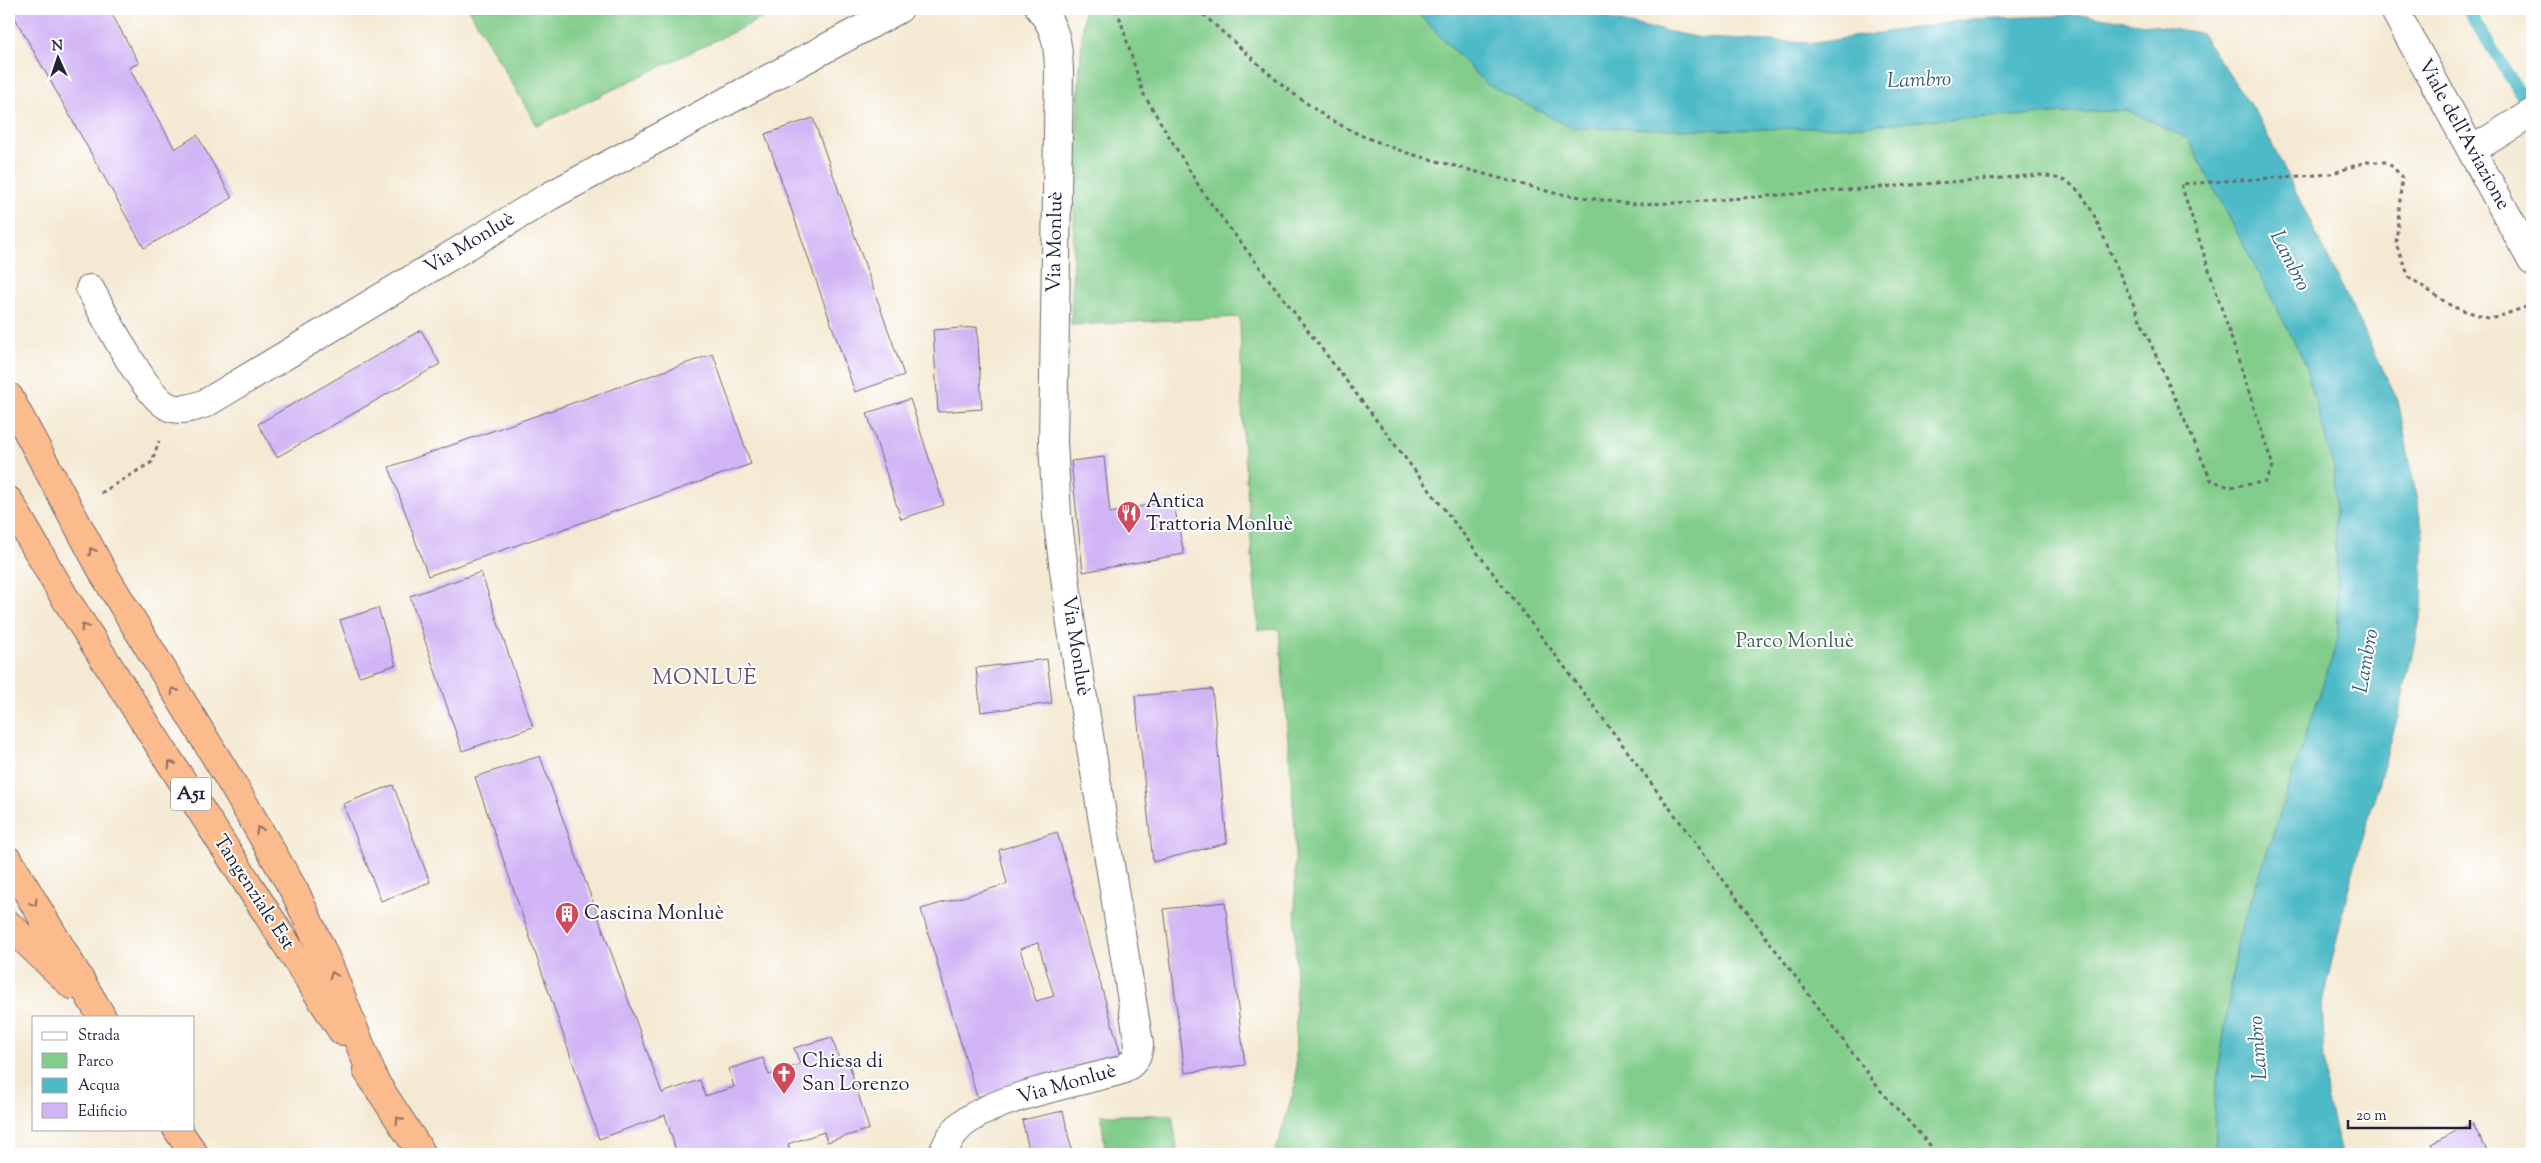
<svg xmlns="http://www.w3.org/2000/svg" width="2541" height="1163" font-family="'Sorts Mill Goudy',serif">
<rect width="100%" height="100%" fill="#fff"/>
<filter id="ink" filterUnits="userSpaceOnUse"><feTurbulence type="fractalNoise" baseFrequency=".02" numOctaves="2"/><feDisplacementMap in="SourceGraphic" scale="10" xChannelSelector="R" yChannelSelector="G"/><feConvolveMatrix kernelMatrix="1 2 1 2 8 2 1 2 1" color-interpolation-filters="sRGB"/></filter>
<filter id="wash" filterUnits="userSpaceOnUse"><feTurbulence type="fractalNoise" baseFrequency=".0096" numOctaves="4" result="noise"/><feDisplacementMap in="SourceGraphic" scale="20" xChannelSelector="R" yChannelSelector="G"/><feGaussianBlur stdDeviation="1.12" result="paint"/><feColorMatrix in="noise" values="0 0 0 0 0 0 0 0 0 0 0 0 0 0 0 0 0 1.4 0 .05"/><feComposite in="paint" operator="in"/></filter>
<g filter="url(#wash)">
<rect width="100%" height="100%" fill="#f4e9d2"/>
<!-- green -->
<path fill="#82cd8b" stroke="#527863" d="M469,9H781L537,126Z
M1084,9H1414L1486,84L1859,126L1931,120L2127,110L2188,138L2304,360L2334,468L2338,639L2238,939L2214,1101L2215,1154H1275L1296,1083L1295,827L1279,629L1258,630L1243,440L1240,317L1071,325L1078,95Z
M1101,1115H1172L1178,1154H1106Z"/>
<!-- water -->
<path fill="#4dbac7" stroke="#386e81" d="M1414,9H1589L1615,21L1701,38L1814,43L1972,19L2087,15L2201,33L2259,118L2398,400L2423,533L2422,610L2398,716L2348,890L2322,1004L2327,1098L2341,1154H2215L2214,1101L2238,939L2338,639L2334,468L2304,360L2188,139L2127,110L1931,120L1859,126L1744,130L1572,128L1486,84Z"/>
<g fill="none" stroke-linecap="round" stroke-linejoin="round">
<!-- stream -->
<path stroke="#4dbac7" stroke-width="12" d="M2467,9L2532,112"/>
</g>
<g id="blocks">
<!-- building -->
<path fill="#d1b4f5" fill-rule="evenodd" d="M10,9H109L139,63L129,68L175,149L197,135L232,198L144,248Z
M813,118L904,375L855,392L765,134Z
M977,327L982,409L938,412L933,330Z
M421,330L440,364L277,457L258,424Z
M713,354L751,464L428,576L389,467Z
M910,399L944,505L901,519L867,413Z
M1104,457L1110,513L1173,500L1184,554L1083,572L1071,461Z
M481,572L533,727L462,751L410,596Z
M378,608L396,665L359,676L340,620Z
M1047,659L1052,703L981,712L976,668Z
M1212,689L1227,843L1153,862L1135,696Z
M540,756L662,1093L700,1080L705,1096L734,1087L729,1069L763,1058L769,1075L800,1064L794,1048L832,1037L839,1059L847,1057L869,1129L827,1142L824,1132L788,1144L791,1154H677L665,1115L599,1139L475,777Z
M393,785L430,882L381,901L343,804Z
M1057,832L1121,1055L977,1097L921,909L1007,884L999,850ZM1038,943L1054,996L1036,1001L1020,949Z
M1225,902L1245,1065L1185,1073L1164,909Z
M1063,1111L1072,1151L1059,1154H1030L1022,1120Z
M2472,1123L2489,1154H2437L2431,1144Z"/>
</g>
</g>
<g filter="url(#ink)">
<use href="#blocks" fill-opacity="0" stroke="#6c6870" stroke-width="1"/>
<g fill="none" stroke-linecap="round" stroke-linejoin="round">
<defs>
<path id="minor" d="M2394,9L2532,261
M2472,150L2532,113
M90,289C104,313 147,402 172,408C184,411 195,407 206,403L550,196L899,9
M943,1154C948,1139 957,1126 971,1118C1007,1095 1079,1082 1122,1070C1134,1063 1138,1057 1139,1044L1071,624L1057,515L1053,442L1059,71C1058,44 1057,30 1040,9"/>
<path id="highway" d="M9,397L105,576L233,785L296,894L329,966L376,1085
M9,501L62,593L342,1031
M9,861L102,1017
M9,925L72,985
M367,1070L422,1154
M177,1129L194,1154"/>
</defs>
<!-- minor casing -->
<use href="#minor" stroke="#6c6870" stroke-width="30"/>
<!-- highway casing -->
<use href="#highway" stroke="#6c6870" stroke-width="30"/>
<!-- path -->
<path stroke="#6c6870" stroke-width="3" stroke-dasharray="4 4" stroke-linecap="butt" d="M1117,9L1143,93L1203,193L1557,657L1880,1090L1938,1154
M1197,9L1283,86L1327,118L1360,135L1407,153L1554,193L1629,204L1677,203L2040,175C2070,179 2078,186 2093,213L2211,480L2229,487L2265,482L2273,466L2181,184L2330,174L2366,162H2387L2402,176L2396,244L2409,277L2453,307L2491,319L2532,305
M101,493L152,462L159,441"/>
<!-- minor -->
<use href="#minor" stroke="#fff" stroke-width="28"/>
<!-- highway -->
<use href="#highway" stroke="#fbbb8d" stroke-width="28"/>
</g>
<!-- one-way arrows -->
<defs><path id="oneway-chevron" d="M-2-3.5L2.5 0L-2 3.5" fill="none" stroke-width="1.6" stroke-linecap="round" stroke-linejoin="round" transform="scale(1.25)"/></defs>
<g stroke="#8e6e64">
<use href="#oneway-chevron" transform="translate(92 551) rotate(-119)"/>
<use href="#oneway-chevron" transform="translate(84 627) rotate(-123)"/>
<use href="#oneway-chevron" transform="translate(174 691) rotate(-122)"/>
<use href="#oneway-chevron" transform="translate(171 764) rotate(-123)"/>
<use href="#oneway-chevron" transform="translate(259 830) rotate(-120)"/>
<use href="#oneway-chevron" transform="translate(34 903) rotate(59)"/>
<use href="#oneway-chevron" transform="translate(333 975) rotate(-111)"/>
<use href="#oneway-chevron" transform="translate(399 1120) rotate(-123)"/>
</g>
</g>
<!-- icons -->
<defs>
<symbol id="restaurant-pin" viewBox="-11 -11 22 30"><path d="M0 17L-7.5 6A9.5 9.5 0 1 1 7.5 6Z" fill="#d1495b" stroke="#fff"/><path d="M-5-6h1v4h1v-4h1v4h1v-4h1v5L-1.5 .5V6h-2V.5L-5-1ZM5-6V6H3V1.5H1.5Q1.5-4 5-6Z" fill="#fff"/></symbol>
<symbol id="building-pin" viewBox="-11 -11 22 30"><path d="M0 17L-7.5 6A9.5 9.5 0 1 1 7.5 6Z" fill="#d1495b" stroke="#fff"/><path d="M-4-6H4V6H1V3H-1V6H-4ZM-2.5-4.3h1.7v1.8h-1.7ZM.8-4.3h1.7v1.8H.8ZM-2.5-1h1.7V.8h-1.7ZM.8-1h1.7V.8H.8Z" fill="#fff"/></symbol>
<symbol id="church-pin" viewBox="-11 -11 22 30"><path d="M0 17L-7.5 6A9.5 9.5 0 1 1 7.5 6Z" fill="#d1495b" stroke="#fff"/><path d="M-1.2-6h2.4v3.5h3.3v2.4h-3.3V6h-2.4V-.1h-3.3v-2.4h3.3Z" fill="#fff"/></symbol>
</defs>
<g fill-rule="evenodd">
<use href="#restaurant-pin" x="1115" y="499" width="28" height="38"/>
<use href="#building-pin" x="553" y="900" width="28" height="38"/>
<use href="#church-pin" x="770" y="1060" width="28" height="38"/>
</g>
<g text-anchor="middle" dominant-baseline="central" stroke-width="4" stroke-linejoin="round" paint-order="stroke">
<!-- shield labels -->
<rect fill="#fff" stroke="#646476" stroke-width="1" x="171" y="777.5" width="40" height="33" rx="4"/>
<g font-size="19" font-weight="bold" fill="#22223b">
<text x="191" y="794">A51</text>
</g>
<!-- street labels -->
<g font-size="20" fill="#22223b" stroke="#fff">
<text transform="translate(2463 135) rotate(61)">Viale dell'Aviazione</text>
<text transform="translate(1056 242) rotate(-89)">Via Monluè</text>
<text transform="translate(470 244) rotate(-31)">Via Monluè</text>
<text transform="translate(1075 646) rotate(81)">Via Monluè</text>
<text transform="translate(253 893) rotate(57)">Tangenziale Est</text>
<text transform="translate(1067 1085) rotate(-16)">Via Monluè</text>
</g>
<!-- poi labels -->
<g font-size="20" fill="#22223b" stroke="#fff" text-anchor="start">
<text x="1146" y="502">Antica<tspan x="1146" dy="23">Trattoria Monluè</tspan></text>
<text x="584" y="914">Cascina Monluè</text>
<text x="802" y="1062">Chiesa di<tspan x="802" dy="23">San Lorenzo</tspan></text>
</g>
<!-- park labels -->
<g font-size="20" fill="#445e57" stroke="#fff">
<text x="1795" y="642">Parco Monluè</text>
</g>
<!-- water labels -->
<g font-size="21" font-style="italic" fill="#335f73" stroke="#fff">
<text transform="translate(1919 81) rotate(-2)">Lambro</text>
<text transform="translate(2289 261) rotate(63)">Lambro</text>
<text transform="translate(2367 661) rotate(-80)">Lambro</text>
<text transform="translate(2259 1048) rotate(-94)">Lambro</text>
</g>
<!-- quarter labels -->
<g font-size="22" letter-spacing="1" fill="#5f557c" stroke="#fff">
<text x="705" y="679">MONLUÈ</text>
</g>
</g>
<!-- margin -->
<rect width="2541" height="1163" fill="none" stroke="#fff" stroke-width="30"/>
<!-- legend -->
<rect x="32" y="1016" width="162" height="115" fill="#ffffff" stroke="#a7a7b1"/>
<rect x="42" y="1032" width="25" height="8" fill="#ffffff" stroke="#a7a7b1"/>
<text x="78" y="1040" font-size="15" fill="#22223b">Strada</text>
<rect x="42" y="1053" width="25" height="15" fill="#82cd8b" stroke="#a7a7b1"/>
<text x="78" y="1066" font-size="15" fill="#22223b">Parco</text>
<rect x="42" y="1078" width="25" height="15" fill="#4dbac7" stroke="#a7a7b1"/>
<text x="78" y="1090" font-size="15" fill="#22223b">Acqua</text>
<rect x="42" y="1103" width="25" height="15" fill="#d1b4f5" stroke="#a7a7b1"/>
<text x="78" y="1116" font-size="15" fill="#22223b">Edificio</text>
<!-- north arrow -->
<g transform="translate(58 58) rotate(357)" stroke="#ffffff" stroke-width="4" paint-order="stroke">
<path d="M0-4L9 19L0 12L-9 19Z" fill="#22223b"/>
<text y="-8" font-size="14" font-weight="bold" text-anchor="middle" fill="#22223b">N</text>
</g>
<!-- scale -->
<path d="M2348 1120v8h122v-8" fill="none" stroke="#22223b" stroke-width="2.5"/>
<text x="2356" y="1120" font-size="15" fill="#22223b" stroke="#ffffff" stroke-width="4" paint-order="stroke">20 m</text>
</svg>
